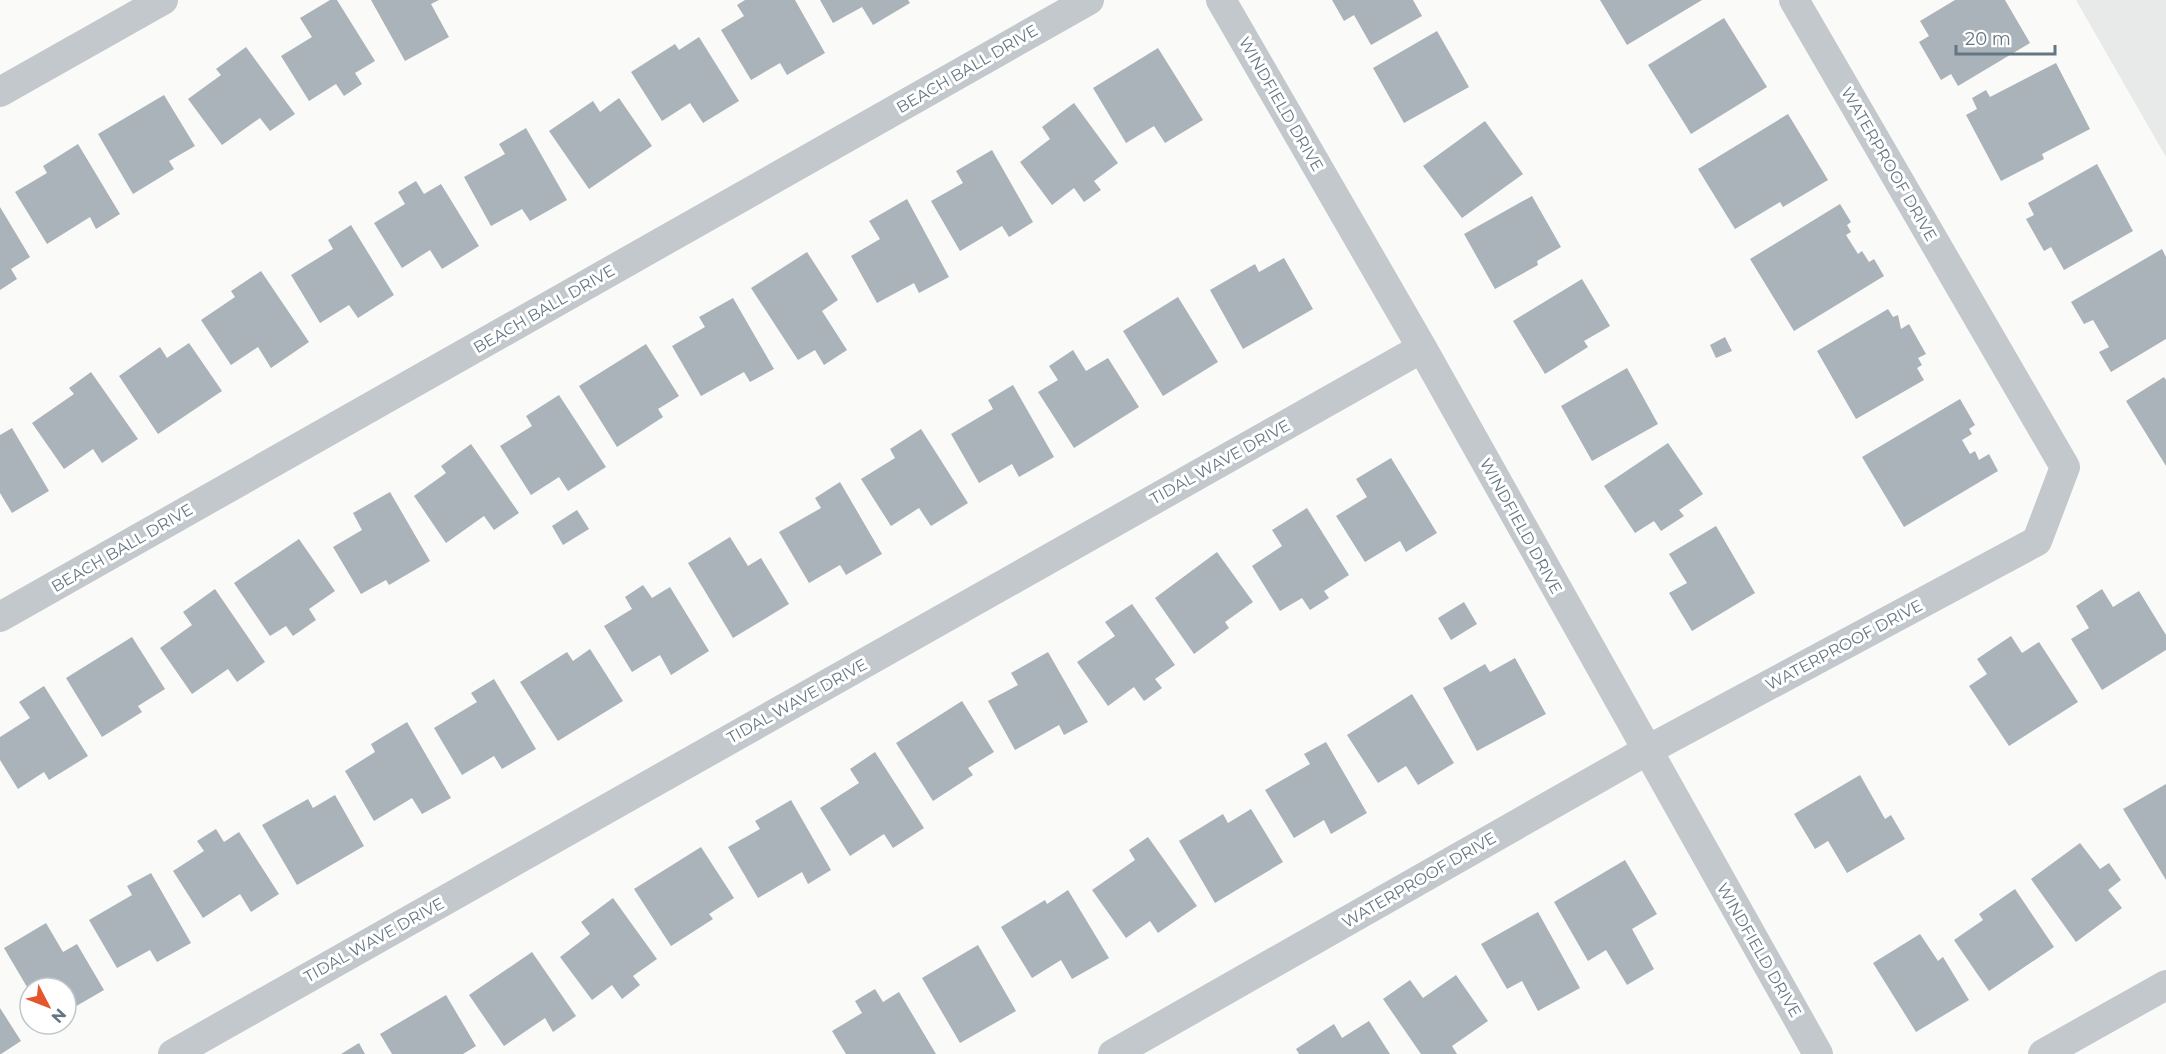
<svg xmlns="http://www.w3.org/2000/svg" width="2166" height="1054" font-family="Montserrat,sans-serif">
<rect width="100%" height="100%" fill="#fafaf8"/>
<!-- built -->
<path fill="#e8e9e9" d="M2076,0H2166V157Z"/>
<!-- building -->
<path fill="#aab3b9" d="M330,0H337L375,61L355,73L362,84L344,96L336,84L309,101L281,56L312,37L300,18Z
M371,0H439L431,4L449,37L405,61Z
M745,0H795L825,53L787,75L780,63L751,80L721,30L744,16L737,5Z
M820,0H908L910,3L873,25L862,7L833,23Z
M1332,0H1413L1422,16L1371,45L1354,15L1344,21Z
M1600,0H1702L1627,45Z
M1955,0H2005L2030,43L1958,86L1951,74L1941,80L1919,42L1929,36L1920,21Z
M1724,18L1767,87L1691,134L1648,65Z
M1437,31L1469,87L1404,123L1373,68Z
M699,37L739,101L703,123L690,103L662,121L631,72L675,44L679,50Z
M246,47L295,114L270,131L260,118L222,145L188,99L221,75L216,69Z
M1158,48L1203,120L1165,143L1154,126L1126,143L1093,88Z
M2056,63L2090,129L2042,154L2044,159L2001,181L1966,115L1977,109L1972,98L1986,90L1990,97Z
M164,95L195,146L169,161L174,169L133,194L98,134Z
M619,98L652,146L589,189L549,131L593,101L600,112Z
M1074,103L1118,163L1094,181L1101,190L1084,202L1074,188L1052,205L1020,162L1050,139L1042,127Z
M1788,114L1828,180L1783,207L1780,202L1735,229L1698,169Z
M1485,121L1523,174L1462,218L1423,166Z
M526,128L567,200L530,221L522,209L491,226L464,177L505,154L499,144Z
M78,144L120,214L96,229L90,217L47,244L15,192L47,173L43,166Z
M992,150L1033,222L1009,237L1002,226L960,251L931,201L963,183L956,171Z
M2097,164L2133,231L2064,270L2051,247L2044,251L2026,219L2034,215L2028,203Z
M416,181L424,194L441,184L479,246L442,269L430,250L402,268L374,223L405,204L398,192Z
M1532,196L1561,247L1537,261L1538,265L1495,289L1464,234Z
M907,199L949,277L919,293L914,283L877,303L851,256L880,239L869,221Z
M1840,204L1851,222L1847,225L1851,232L1846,235L1858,254L1862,251L1869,262L1874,259L1884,276L1794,331L1750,259Z
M0,207L30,257L11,269L17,279L0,290Z
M351,225L394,295L358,318L349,305L320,323L291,275L333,249L328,240Z
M2162,249L2166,257V339L2111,372L2099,352L2109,347L2093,320L2084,324L2071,302Z
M807,252L838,300L822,311L847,350L824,365L815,350L798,360L751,288Z
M1284,258L1313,309L1243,349L1210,290L1255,264L1259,272Z
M261,271L309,342L271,368L258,347L231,365L201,320L235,297L231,291Z
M1582,279L1610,326L1584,341L1588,347L1545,374L1513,321Z
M1178,297L1218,362L1163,396L1123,331Z
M733,298L774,369L750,382L744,372L701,396L672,346L705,327L699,317Z
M1888,309L1893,317L1898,315L1901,329L1909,324L1926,354L1918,358L1922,365L1917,368L1924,380L1856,419L1817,351Z
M1725,337L1732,351L1716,358L1710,345Z
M189,343L222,391L158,434L119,376L160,347L167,358Z
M646,344L679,396L658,409L663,417L617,447L579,386Z
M1073,350L1086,371L1108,358L1139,407L1074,448L1038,392L1058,380L1049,366Z
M1627,368L1658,424L1592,461L1561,406Z
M91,372L138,439L102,463L93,449L64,469L32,423L74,394L69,388Z
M2164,377L2166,380V466L2126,401Z
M1013,385L1054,457L1019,477L1012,464L979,483L951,434L993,409L988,400Z
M559,395L606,467L568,491L559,477L531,495L500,446L532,426L526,416Z
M1960,399L1975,425L1969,429L1972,434L1962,440L1970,454L1975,451L1979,460L1989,454L1998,471L1904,527L1862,457Z
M12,428L49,491L12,513L0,493V435Z
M921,429L968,503L931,526L919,508L891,526L861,479L895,458L890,449Z
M1668,443L1703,494L1679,510L1684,516L1661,531L1654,521L1635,533L1604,486Z
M471,444L519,513L494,530L484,516L446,543L414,496L446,473L441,466Z
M1391,458L1437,533L1406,552L1400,541L1365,562L1336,516L1367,497L1356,479Z
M840,482L882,554L846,575L840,565L809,583L779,532L821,508L815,498Z
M390,492L430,561L389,585L386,580L361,594L333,547L362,530L353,513Z
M1307,508L1349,575L1324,591L1329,598L1310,610L1302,598L1280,611L1252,566L1282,546L1272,530Z
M577,510L589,529L563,545L552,526Z
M1716,526L1755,593L1692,631L1669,593L1687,583L1669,554Z
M730,537L748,566L761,558L789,604L733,638L688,563Z
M299,539L335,591L309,609L316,620L293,636L286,626L270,636L234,583Z
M1217,552L1253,602L1225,622L1229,628L1194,654L1155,598Z
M643,585L652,598L670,587L709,651L671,675L660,655L632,672L604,626L632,609L625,597Z
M215,589L265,662L237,682L228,669L192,694L160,648L192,625L183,612Z
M2102,589L2113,607L2139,591L2166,635V650L2102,690L2071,639L2089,628L2076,606Z
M1464,602L1477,624L1451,640L1438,618Z
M1132,604L1175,665L1155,679L1162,688L1144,701L1134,687L1108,706L1077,662L1115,636L1105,622Z
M2011,636L2022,653L2039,642L2078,702L2009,746L1969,686L1987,674L1977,659Z
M132,637L165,689L138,706L142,712L102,737L66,678Z
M590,649L623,701L558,741L520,682L567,652L573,661Z
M1048,652L1088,722L1064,735L1059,725L1015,750L988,701L1018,685L1011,673Z
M1515,658L1546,714L1477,751L1443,688L1485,664L1490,672Z
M494,679L536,749L502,769L494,756L462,775L434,728L477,702L471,693Z
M44,686L88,756L49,780L44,772L18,789L0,760V737L30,718L19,702Z
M1412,694L1454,763L1418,785L1406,766L1378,783L1347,735Z
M962,701L994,752L968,768L973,775L933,801L896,743Z
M407,722L451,798L422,814L412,798L374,821L345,771L375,752L371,744Z
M1326,742L1367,813L1331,834L1324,820L1294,838L1265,790L1310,764L1304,754Z
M875,752L924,828L893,848L884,834L850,856L820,808L859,783L850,769Z
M1860,775L1885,819L1891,815L1905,839L1847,873L1828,841L1815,849L1794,814Z
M2166,784V880L2123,809Z
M335,795L364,846L297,885L262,825L308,799L313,808Z
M791,800L831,870L808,884L802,872L758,898L728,847L760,829L755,821Z
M1251,809L1283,862L1215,903L1179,841L1223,814L1228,823Z
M216,829L224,842L239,832L279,894L251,912L240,894L203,918L173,871L204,851L197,841Z
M1148,837L1197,906L1158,933L1150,921L1126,938L1092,890L1135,860L1129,850Z
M2080,843L2100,869L2109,863L2121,880L2108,890L2122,908L2076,942L2031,879Z
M701,847L734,898L709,914L713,919L671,946L634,889Z
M1625,860L1657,914L1632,929L1654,969L1627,985L1606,950L1588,961L1554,902Z
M151,873L191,943L157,962L150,950L117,968L89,920L132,895L127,886Z
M2015,889L2054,947L1989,991L1954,940L1983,920L1979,914Z
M1068,890L1109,958L1072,979L1061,960L1032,978L1001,927L1045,900L1047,904Z
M613,898L657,959L633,976L640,985L622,999L612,985L592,1000L560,957L590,934L581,922Z
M1538,912L1580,988L1538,1011L1522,981L1507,989L1481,944Z
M46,923L63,952L77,944L104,990L66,1012V988H30V992L4,948Z
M1920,934L1938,961L1943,957L1969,1000L1916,1032L1873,963Z
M978,945L1016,1011L960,1043L922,978Z
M532,952L576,1016L553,1032L545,1018L504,1046L469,995Z
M1456,975L1488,1021L1452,1046L1457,1054H1421L1383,999L1410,980L1423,998Z
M875,989L883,1002L899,992L936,1054H846L832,1031L862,1013L855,1001Z
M446,995L476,1046L463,1054H392L380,1034Z
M0,1008L21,1041L1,1054H0Z
M1369,1021L1390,1054H1299L1296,1049L1334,1024L1342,1038Z
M359,1043L365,1054H341Z"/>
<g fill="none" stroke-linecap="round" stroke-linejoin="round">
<!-- minor -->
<path stroke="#c3c8cc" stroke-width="30" d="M1221,0L1422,348L1818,1054
M0,92L163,0
M0,617L1089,0
M173,1054L1422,348
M1113,1054L1646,751L2037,541L2065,467L1794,0
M2043,1054L2166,985"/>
</g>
<g text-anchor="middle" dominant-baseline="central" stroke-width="6" stroke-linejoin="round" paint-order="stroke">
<!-- street labels -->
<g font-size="16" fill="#657683" stroke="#fff">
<text transform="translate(967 69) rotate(-30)">BEACH BALL DRIVE</text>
<text transform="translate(1281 104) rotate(60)">WINDFIELD DRIVE</text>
<text transform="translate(1889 164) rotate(60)">WATERPROOF DRIVE</text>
<text transform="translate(544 309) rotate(-30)">BEACH BALL DRIVE</text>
<text transform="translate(1220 462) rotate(-29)">TIDAL WAVE DRIVE</text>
<text transform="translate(1521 526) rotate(61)">WINDFIELD DRIVE</text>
<text transform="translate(122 548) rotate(-30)">BEACH BALL DRIVE</text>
<text transform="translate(1844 645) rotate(-28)">WATERPROOF DRIVE</text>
<text transform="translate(797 701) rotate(-29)">TIDAL WAVE DRIVE</text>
<text transform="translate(1419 880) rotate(-30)">WATERPROOF DRIVE</text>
<text transform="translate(374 940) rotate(-29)">TIDAL WAVE DRIVE</text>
<text transform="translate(1759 950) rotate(60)">WINDFIELD DRIVE</text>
</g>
</g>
<!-- north arrow -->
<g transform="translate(48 1006) rotate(132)"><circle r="28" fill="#ffffff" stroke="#c1c8cd" stroke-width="1.5"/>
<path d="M0-4.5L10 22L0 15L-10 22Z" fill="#e4572e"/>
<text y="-9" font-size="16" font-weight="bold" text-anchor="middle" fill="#657683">N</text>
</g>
<!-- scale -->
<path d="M1956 45v9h99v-9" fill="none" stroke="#657683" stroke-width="3"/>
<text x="1965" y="45" font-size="18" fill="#657683" stroke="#ffffff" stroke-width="4.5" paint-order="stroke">20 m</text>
</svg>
